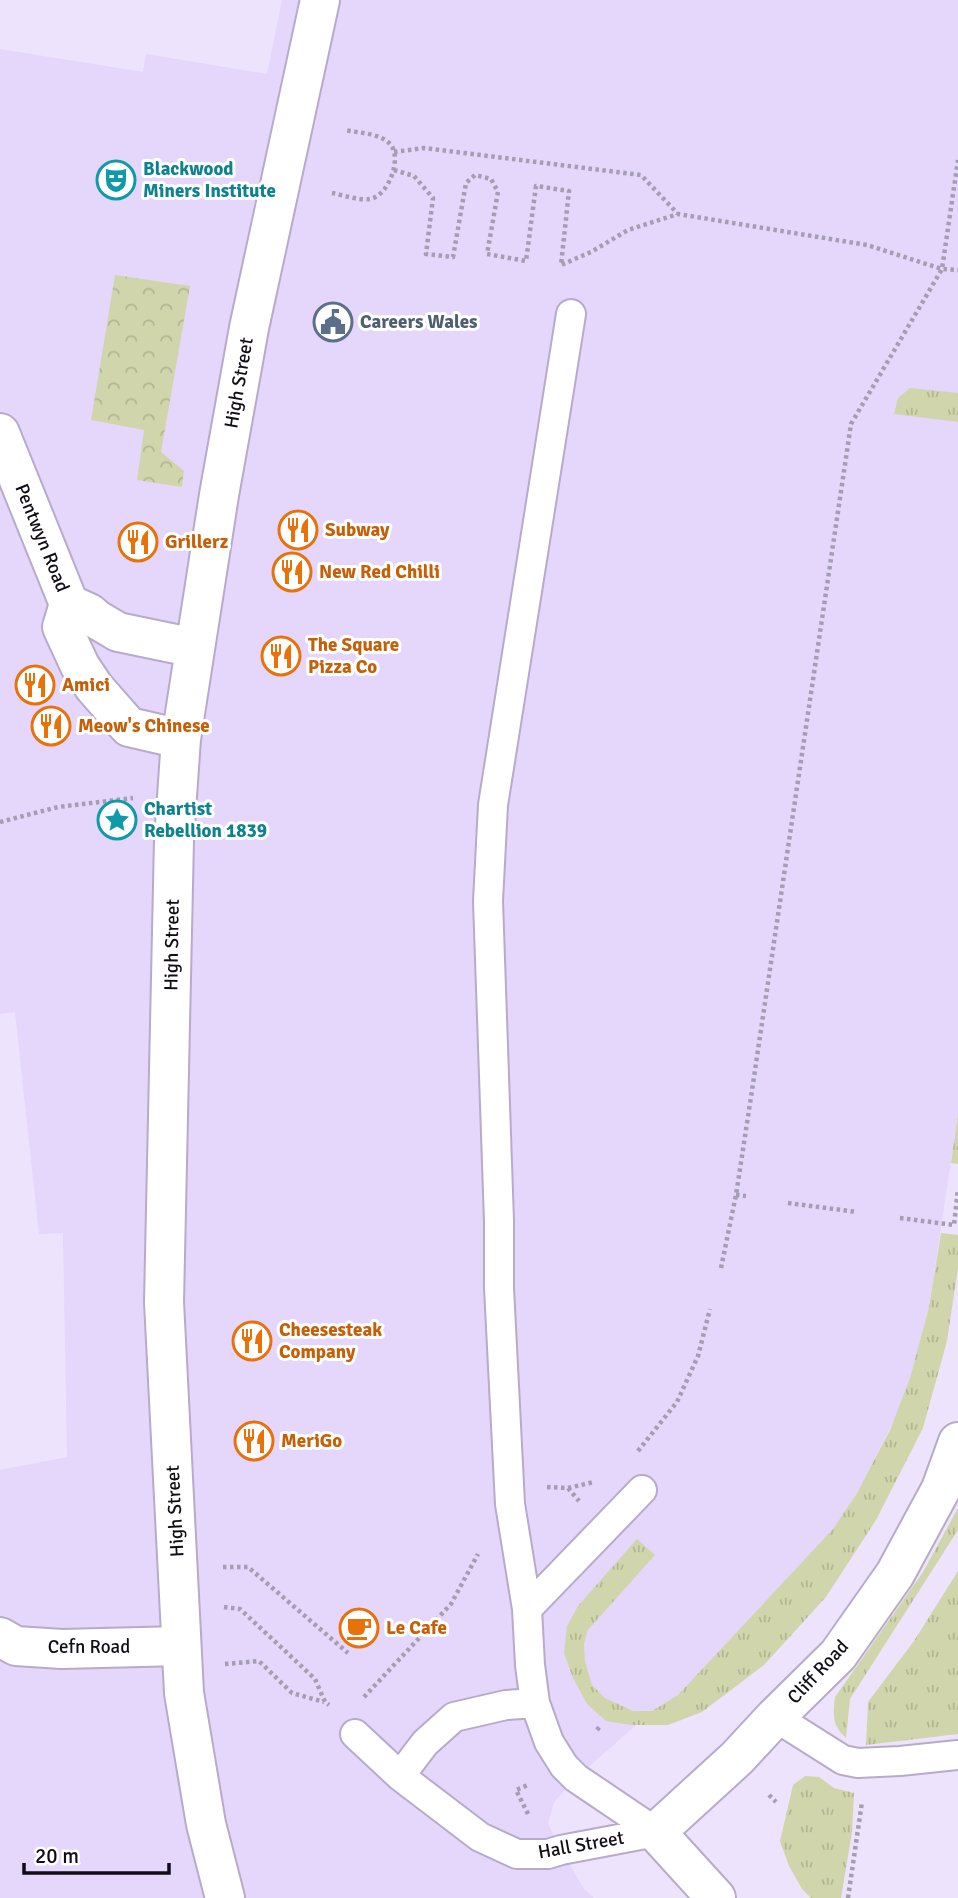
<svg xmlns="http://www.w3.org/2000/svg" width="958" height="1898" font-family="Signika,sans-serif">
<defs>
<pattern id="grass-tufts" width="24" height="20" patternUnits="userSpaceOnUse" patternTransform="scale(1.75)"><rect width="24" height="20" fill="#d1d5ab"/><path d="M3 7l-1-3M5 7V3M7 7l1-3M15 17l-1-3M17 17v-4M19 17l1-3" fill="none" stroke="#b2b692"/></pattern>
<pattern id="forest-crowns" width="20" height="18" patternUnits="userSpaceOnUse" patternTransform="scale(1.75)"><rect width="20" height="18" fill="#d1d5ab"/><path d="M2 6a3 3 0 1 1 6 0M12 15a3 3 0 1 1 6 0" fill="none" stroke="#b2b692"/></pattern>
</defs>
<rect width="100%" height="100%" fill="#ede3fc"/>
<!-- built -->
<path fill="#e5d6fc" d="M282,0H958V1114L929,1307L910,1378L897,1414L865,1478L848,1508L833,1529L678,1696L652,1711L576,1778L554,1802L548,1824L561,1850L584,1889L594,1898H0V1470L67,1457L63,1233L39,1234L15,1012L0,1014V49L143,72L146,54L267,74Z"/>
<!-- grass -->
<path fill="url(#grass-tufts)" d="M910,388L958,393V422L894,414L898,398Z
M958,1114V1164L951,1163Z
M941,1233L958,1235V1268L947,1341L923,1428L876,1520L826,1597L764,1665L702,1712L668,1725H631L606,1721L587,1704L573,1678L564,1653L567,1626L578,1606L637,1539L655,1555L587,1631L584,1644L585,1661L592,1685L605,1698L633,1711H652L678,1695L833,1529L857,1493L890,1430L910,1378L929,1307Z
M958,1508V1530L850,1699L846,1738C832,1726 833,1715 835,1697L923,1572Z
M958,1571V1734L866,1745L868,1702L914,1641Z
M805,1776L819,1777L834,1788L854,1793L852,1832L841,1898H811L802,1889L789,1866L780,1841L793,1785Z"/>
<!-- forest -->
<path fill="url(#forest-crowns)" d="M115,275L190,286L161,452L184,471L182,487L137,480L144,430L91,420Z"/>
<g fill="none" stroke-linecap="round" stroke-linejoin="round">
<defs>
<path id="lane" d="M571,314L493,805L488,901L499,1221V1288L510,1504L527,1609L530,1665L535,1703L549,1742L564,1766L576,1778L656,1832
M527,1609L642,1490
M535,1703L506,1705L454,1717L425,1743L400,1776L480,1837L517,1854H548L561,1850L656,1832
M775,1717L843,1760L858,1763L900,1761L958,1755
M355,1734L400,1776"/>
<path id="street" d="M0,1637L16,1646L62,1649L181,1646
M716,1898L656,1832L737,1758L775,1717L838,1655L895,1574L941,1489L958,1442"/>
<path id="secondary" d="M0,433L69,604L62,627L80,666L94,687L129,727L181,739
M69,604L89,613L96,619L118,632L195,648
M225,1898L206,1824L184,1693L164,1302L174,839L181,739L219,495L249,328L320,0"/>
</defs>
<!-- lane casing -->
<use href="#lane" stroke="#b7abc9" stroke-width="32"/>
<!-- street casing -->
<use href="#street" stroke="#b7abc9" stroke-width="42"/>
<!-- secondary casing -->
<use href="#secondary" stroke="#b7abc9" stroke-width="42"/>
<!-- path -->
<path stroke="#a59db1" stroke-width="4.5" stroke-dasharray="3.5 3.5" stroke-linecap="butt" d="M394,152L424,148L641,175L678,214
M394,170L414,176L433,198L426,254L453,257L466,183L475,175L491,179L498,192L487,254L526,261L536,186L569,191L561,265L591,252L628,230L678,214L867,245L942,269L958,270
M332,193C343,195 359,201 370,199C388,196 402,160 391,145C381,133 358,133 345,130
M0,822L58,807L133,798
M736,1195L746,1196
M788,1203L857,1212
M900,1218L954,1225L958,1189
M721,1268L736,1195L751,1097L851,424L942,269L958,160
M638,1451L677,1402L698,1356L710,1309
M547,1487L568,1488L594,1482
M568,1488L579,1501
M223,1567H248L348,1653
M224,1607L240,1609L283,1649L315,1679L325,1702L329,1705
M225,1664L259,1661L292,1693L324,1702
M364,1697L451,1604L478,1554
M597,1730L601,1725
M769,1795L776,1802
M528,1814L516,1790L528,1785
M848,1898L862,1802"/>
<!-- lane -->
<use href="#lane" stroke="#fff" stroke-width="28"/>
<!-- street -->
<use href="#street" stroke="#fff" stroke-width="38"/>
<!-- secondary -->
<use href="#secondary" stroke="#fff" stroke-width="38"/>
</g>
<!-- icons -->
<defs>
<symbol id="theatre-ring" viewBox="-11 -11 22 22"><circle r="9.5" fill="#fff" stroke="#0f9aa8" stroke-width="1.5"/><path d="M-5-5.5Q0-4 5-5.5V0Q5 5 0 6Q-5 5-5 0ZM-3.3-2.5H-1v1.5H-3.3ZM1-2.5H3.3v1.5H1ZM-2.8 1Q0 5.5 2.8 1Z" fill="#0f9aa8"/></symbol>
<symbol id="civic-ring" viewBox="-11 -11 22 22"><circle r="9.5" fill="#fff" stroke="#5c6f8a" stroke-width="1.5"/><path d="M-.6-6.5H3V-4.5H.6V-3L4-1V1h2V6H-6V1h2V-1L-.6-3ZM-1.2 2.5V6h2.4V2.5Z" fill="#5c6f8a"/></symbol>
<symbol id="restaurant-ring" viewBox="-11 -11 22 22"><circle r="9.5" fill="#fff" stroke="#e8710a" stroke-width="1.5"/><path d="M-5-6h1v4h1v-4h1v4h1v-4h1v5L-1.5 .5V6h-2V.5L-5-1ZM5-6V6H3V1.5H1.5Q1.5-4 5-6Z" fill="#e8710a"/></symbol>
<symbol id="sight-ring" viewBox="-11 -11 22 22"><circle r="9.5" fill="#fff" stroke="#0f9aa8" stroke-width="1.5"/><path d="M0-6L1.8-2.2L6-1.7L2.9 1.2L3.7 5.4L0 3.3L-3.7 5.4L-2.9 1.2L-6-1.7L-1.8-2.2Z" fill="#0f9aa8"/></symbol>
<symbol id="cafe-ring" viewBox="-11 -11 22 22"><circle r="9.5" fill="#fff" stroke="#e8710a" stroke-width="1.5"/><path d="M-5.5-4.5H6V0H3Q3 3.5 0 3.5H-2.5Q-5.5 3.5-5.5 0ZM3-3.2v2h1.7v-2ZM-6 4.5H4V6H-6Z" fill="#e8710a"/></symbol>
</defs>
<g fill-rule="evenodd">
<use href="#theatre-ring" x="94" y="158" width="44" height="44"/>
<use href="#civic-ring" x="311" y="300" width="44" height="44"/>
<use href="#restaurant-ring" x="276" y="508" width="44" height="44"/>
<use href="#restaurant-ring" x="116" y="520" width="44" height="44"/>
<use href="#restaurant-ring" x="270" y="550" width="44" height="44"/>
<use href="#restaurant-ring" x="259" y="634" width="44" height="44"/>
<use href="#restaurant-ring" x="13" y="663" width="44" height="44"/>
<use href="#restaurant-ring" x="29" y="704" width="44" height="44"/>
<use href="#sight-ring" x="95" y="798" width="44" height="44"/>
<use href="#restaurant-ring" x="230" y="1319" width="44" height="44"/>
<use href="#restaurant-ring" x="232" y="1419" width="44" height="44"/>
<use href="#cafe-ring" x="337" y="1606" width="44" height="44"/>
</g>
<g text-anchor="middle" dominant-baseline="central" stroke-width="6" stroke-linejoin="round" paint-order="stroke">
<!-- culture labels -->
<g font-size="19" font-weight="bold" fill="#0d838f" stroke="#fff" text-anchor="start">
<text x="143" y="169">Blackwood<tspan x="143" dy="22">Miners Institute</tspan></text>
<text x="144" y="809">Chartist<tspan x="144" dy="22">Rebellion 1839</tspan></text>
</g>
<!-- service labels -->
<g font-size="19" font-weight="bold" fill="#4e5e75" stroke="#fff" text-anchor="start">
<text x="360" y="322">Careers Wales</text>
</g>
<!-- street labels -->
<g font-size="19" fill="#110d17" stroke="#fff">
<text transform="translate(239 383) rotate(-80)">High Street</text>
<text transform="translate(42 538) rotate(68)">Pentwyn Road</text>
<text transform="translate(172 945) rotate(-89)">High Street</text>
<text transform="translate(175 1511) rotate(-93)">High Street</text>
<text x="89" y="1647">Cefn Road</text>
<text transform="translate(818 1672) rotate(-47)">Cliff Road</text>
<text transform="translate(581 1845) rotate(-10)">Hall Street</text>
</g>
<!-- food labels -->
<g font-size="19" font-weight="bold" fill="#c56008" stroke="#fff" text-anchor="start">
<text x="325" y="530">Subway</text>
<text x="165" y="542">Grillerz</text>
<text x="319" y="572">New Red Chilli</text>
<text x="308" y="645">The Square<tspan x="308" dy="22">Pizza Co</tspan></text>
<text x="62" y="685">Amici</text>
<text x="78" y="726">Meow's Chinese</text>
<text x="279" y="1330">Cheesesteak<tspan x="279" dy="22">Company</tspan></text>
<text x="281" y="1441">MeriGo</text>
<text x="386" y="1628">Le Cafe</text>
</g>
</g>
<!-- scale -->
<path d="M24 1863v10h145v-10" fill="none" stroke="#110d17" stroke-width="3.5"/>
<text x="35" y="1863" font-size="21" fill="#110d17" stroke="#ffffff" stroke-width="5" paint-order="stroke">20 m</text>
</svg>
